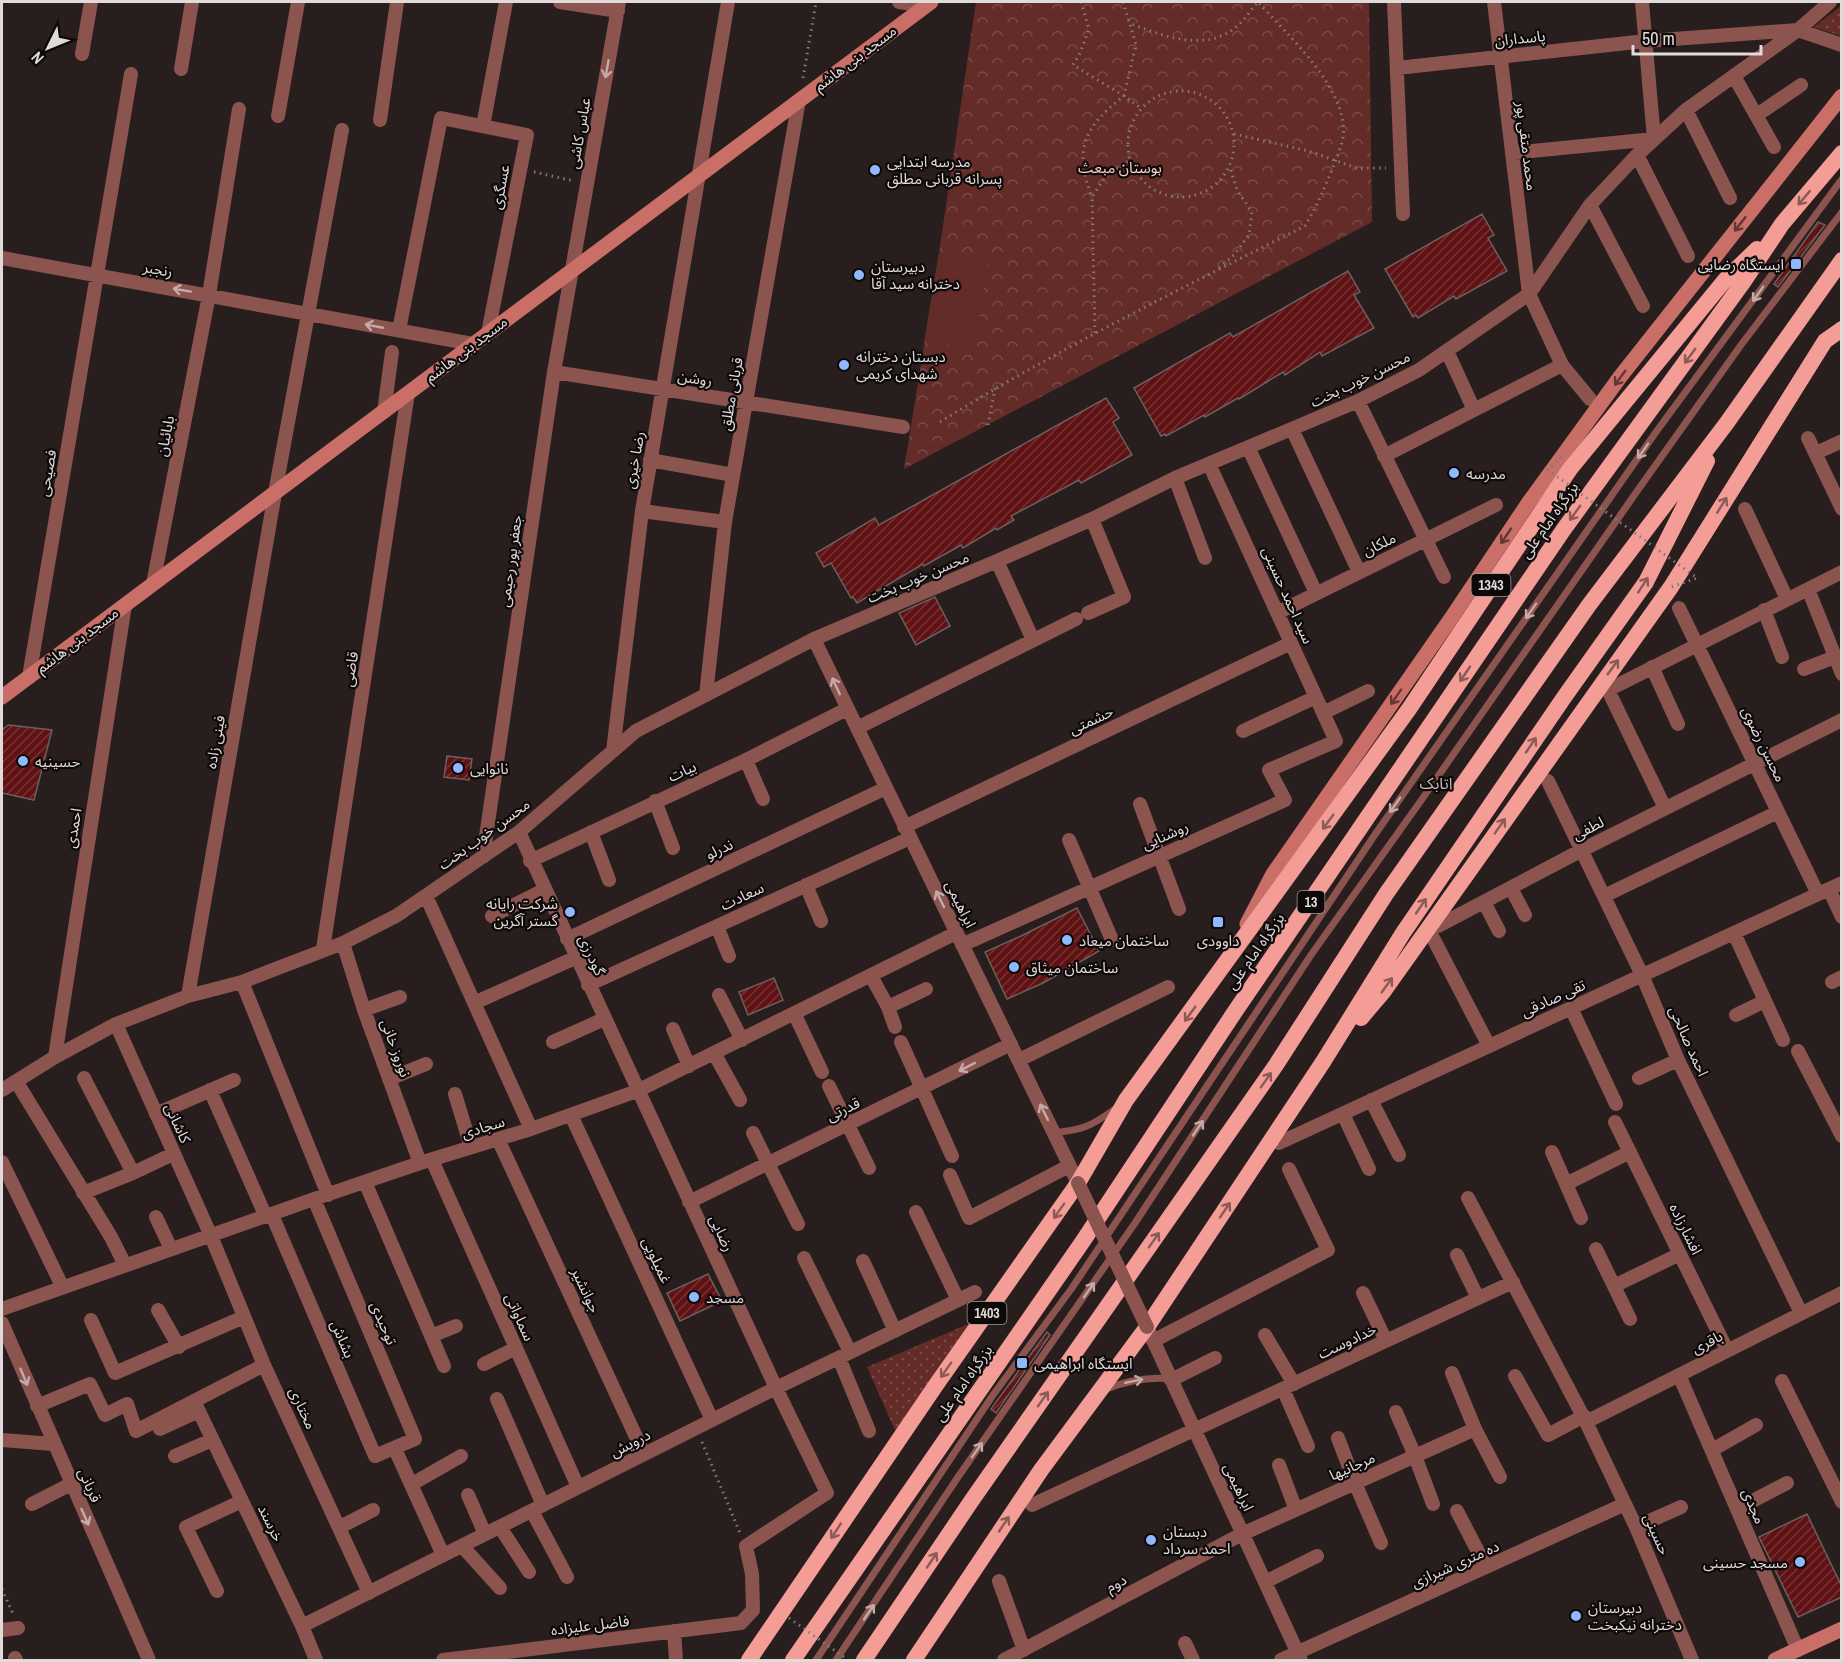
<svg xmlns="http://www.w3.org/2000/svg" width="1843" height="1662" font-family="'Archivo Narrow','Noto Sans Arabic',sans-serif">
<defs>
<pattern id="grass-dots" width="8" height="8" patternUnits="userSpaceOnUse" patternTransform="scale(1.5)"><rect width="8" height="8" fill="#632c29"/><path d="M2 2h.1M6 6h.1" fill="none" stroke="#794a47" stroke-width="1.8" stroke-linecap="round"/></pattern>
<pattern id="park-crowns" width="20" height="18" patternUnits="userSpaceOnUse" patternTransform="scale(1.5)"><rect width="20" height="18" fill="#632c29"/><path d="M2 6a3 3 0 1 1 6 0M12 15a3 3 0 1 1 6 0" fill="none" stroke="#794a47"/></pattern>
<pattern id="building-hatch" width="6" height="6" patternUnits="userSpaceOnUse" patternTransform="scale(1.5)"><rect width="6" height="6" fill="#5f1113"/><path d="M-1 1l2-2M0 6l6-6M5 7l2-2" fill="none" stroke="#763335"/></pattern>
</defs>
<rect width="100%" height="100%" fill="#281e1d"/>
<!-- grass -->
<path fill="url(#grass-dots)" d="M1841,6V36L1814,27Z
M980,1319L898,1437L867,1367Z"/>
<!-- park -->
<path fill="url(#park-crowns)" d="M976,2H1369L1372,222L904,469L939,253Z"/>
<!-- pitch -->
<path fill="#632c29" d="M939,253L987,260L975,348L924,342Z"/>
<!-- building -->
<path fill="url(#building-hatch)" stroke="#6b605e" stroke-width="1.5" d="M1482,214L1494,235L1488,238L1507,271L1456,299L1454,296L1418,318L1416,315L1413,317L1385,269Z
M1818,222L1825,225L1778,287L1774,284Z
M1348,271L1360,292L1354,295L1374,328L1322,356L1320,352L1285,375L1283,372L1239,399L1238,398L1205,417L1204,415L1166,436L1165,434L1161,436L1134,388L1230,333L1233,337Z
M1106,398L1119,418L1113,422L1132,455L1081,483L1079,480L1011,516L1014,520L997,530L996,528L963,548L961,545L924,566L923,564L857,603L853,597L851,598L831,563L824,567L816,553L875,518L879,525Z
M935,597L950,626L916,645L899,613Z
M8,725L52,730L34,800L2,793V730Z
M447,756L472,759L469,780L444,777Z
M1077,908L1099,951L1043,983L1007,999L985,952L1021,936Z
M774,978L783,1000L748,1015L739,992Z
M708,1274L722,1301L680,1321L667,1293Z
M1047,1332L1050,1335L996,1413L991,1409Z
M1807,1514L1842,1587V1597L1798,1617L1759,1537Z"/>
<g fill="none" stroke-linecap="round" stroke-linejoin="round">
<!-- path -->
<path stroke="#837a7a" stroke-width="3" stroke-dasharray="1.5 4.5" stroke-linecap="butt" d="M1081,2L1089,29L1080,53L1073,65L1124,96C1084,127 1073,149 1092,197
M1123,2L1136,44L1124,96L1141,108
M803,78L816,2
M1128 144a53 53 0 1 1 106 0a53 53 0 1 1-106 0Z
M1234,134L1309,151L1356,168H1386
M534,172L574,181
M1219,268L1234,255L1249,235L1252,212L1237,190L1230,168
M1095,333L1092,197L1105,177L1130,160
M940,422C1058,349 1182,288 1305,226C1318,204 1327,183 1336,159C1338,153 1342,145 1343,138C1350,90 1287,35 1258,2C1251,9 1245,20 1236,27C1205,53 1163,36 1129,23
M988,425L995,388
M702,1442L740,1533
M2,1589L13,1614"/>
<!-- service -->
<path stroke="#8c544f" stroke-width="7" d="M1054,1133C1084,1129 1090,1127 1115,1109
M1106,1389C1127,1381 1148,1376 1171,1379
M816,1660L993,1395L1072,1288L1374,836L1656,432L1842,179
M836,1660L958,1477L1135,1223L1311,955L1420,802L1640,487L1741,345L1842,212"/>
<!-- minor -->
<path stroke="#8c544f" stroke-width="14" d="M560,2L618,11
M899,2L925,6
M1394,2L1403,214
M1494,2L1529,294L1562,365L1590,399
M82,54L91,2
M1397,68L1646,41L1798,30L1842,45
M181,69L192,2
M1734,76L1774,147
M1686,110L1730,198
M1757,115L1801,85
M278,116L298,2
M380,120L397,2
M483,126L506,2
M1512,153L1654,139L1642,2
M1637,155L1688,256
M1590,205L1643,306
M2,258L473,344
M399,330L441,118L527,135L488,333
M1447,351L1474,410
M554,372L903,427
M1358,401L1444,577
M384,412L392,352
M1292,429L1359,572
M1808,438L1842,509
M1248,447L1316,593
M1816,453L1842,441
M1384,456L1562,365
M650,460L733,475
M1175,478L1205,558
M1745,509L1787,599
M642,511L725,522
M997,561L1033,640
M153,584L209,295L239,109
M1808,589L1842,674
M1679,608L1818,894
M1764,610L1782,657
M1088,613L1124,597L1092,519
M1277,613L1496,505
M814,639L1078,1183
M1652,667L1678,724
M1804,669L1835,657
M29,677L131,74
M706,695L725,522L799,100
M1323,713L1368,691
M857,728L1076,619
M1243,731L1316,697
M613,751L642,511L728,2
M746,760L763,799
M1548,781L1642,975L1678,1060L1801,1313
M655,801L673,848
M1140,804L1179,909
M1665,808L1608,690L1842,572
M904,827L1291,643
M591,832L609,880
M1069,840L1112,940
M483,857L554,372L619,2
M530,861L746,760L847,709
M806,885L821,921
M1511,888L1525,915
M1829,889L1842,917
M426,896L531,1129
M1604,896L1778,812
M1484,902L1499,931
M492,916L544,890
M717,926L729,956
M1438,926L1582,850L1842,720
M1734,933L1783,1040
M1433,938L1489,1046
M567,939L886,788
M343,943L364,1010L420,1163
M962,945L1285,800L1269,770L1336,741L1209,464
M323,949L408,393
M871,976L888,1007L895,1027
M242,982L328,1195
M1832,982L1842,977
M588,985L910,838
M719,995L742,1040
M188,996L275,493L342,130
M474,1003L575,958
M888,1007L926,989
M1571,1008L1616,1104
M364,1010L400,997
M795,1015L822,1072
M1736,1015L1765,1001
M116,1024L211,1236L264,1365L369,1593
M673,1029L689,1066
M553,1042L604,1019
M901,1042L952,1156
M1798,1051L1842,1136
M714,1053L740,1100
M55,1057L125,605
M1019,1060L1168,987
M84,1078L133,1173L173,1154
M1639,1078L1678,1060
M389,1079L426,1064
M16,1081L111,1237L125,1265
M829,1086L869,1168
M2,1090L55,1057L116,1024L188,996L242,982L343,943L396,916L519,832L636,731L814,639L997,561L1092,519L1175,478L1358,401L1419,370L1529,294L1590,205L1637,155L1686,110L1798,30L1830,2
M210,1090L266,1217
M455,1094L471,1147
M1371,1100L1399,1155
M156,1114L234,1080
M1343,1114L1369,1169
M571,1115L712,1420
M1615,1122L1727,1350
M753,1133L798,1224
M498,1139L644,1454
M1279,1143L1842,883
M1552,1152L1581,1218
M432,1160L578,1487
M2,1162L62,1286
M950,1175L969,1218L1069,1166
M365,1182L444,1366
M1566,1184L1630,1152
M83,1193L133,1173
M1468,1198L1586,1422L1636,1527L1692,1660
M689,1202L1011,1044
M916,1212L958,1300
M272,1215L375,1456L415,1439L314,1199
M156,1217L171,1249
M1596,1249L1630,1319
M1457,1255L1478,1298
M804,1258L850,1352
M863,1261L895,1331
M1614,1286L1680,1254
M1363,1293L1386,1341
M2,1309L314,1199L420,1163L531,1129L637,1091L956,933
M158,1310L179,1347
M91,1320L115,1373L244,1317
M2,1323L149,1660
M1147,1327L1301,1660
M1265,1335L1294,1384
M431,1336L456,1326
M1153,1341L1328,1250L1289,1169
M839,1358L869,1431
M484,1364L516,1348
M1452,1373L1475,1429L1500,1477
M1679,1375L1798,1650
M1515,1376L1548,1435L1584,1416
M1171,1380L1215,1358
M1782,1381L1842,1502
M1283,1389L1308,1446
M497,1399L543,1505
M194,1401L302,1626L316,1660
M37,1406L90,1384L105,1415L127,1404L136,1431L264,1365
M1396,1412L1415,1456L1433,1504
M1586,1422L1842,1293
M160,1429L199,1411
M1338,1438L1355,1483L1381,1543
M2,1440L53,1444
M395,1449L443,1555
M1712,1450L1756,1425
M175,1456L212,1440
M1279,1465L1296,1510
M412,1484L461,1456
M468,1495L485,1534
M32,1504L71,1484
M1032,1505L1513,1282
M1737,1509L1787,1483
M532,1511L567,1577
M1457,1511L1486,1567
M340,1527L373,1510
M500,1527L529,1572
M1636,1527L1681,1507
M462,1546L500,1588
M999,1581L1024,1650
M1265,1582L1317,1556
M217,1591L186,1527L242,1501
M302,1626L776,1388L975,1292
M2,1630L18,1628
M674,1631L676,1660
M1185,1643L1193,1660
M15,1658L16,1660
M443,1660L741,1623L753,1610L752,1574L746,1546L827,1493L776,1388L519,832
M1004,1660L1242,1534L1475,1429
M1281,1660L1625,1504"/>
<!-- secondary -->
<path stroke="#c96f68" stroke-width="15" d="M2,697L931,2
M1247,924L1273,874L1452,617L1529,502L1620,377L1842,96
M1775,1660L1842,1629"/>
<!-- trunk -->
<path stroke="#f49c96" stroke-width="16" d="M1361,1018L1383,992L1671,587L1825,341L1842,329
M749,1660L936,1385L1078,1183L1126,1100L1409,709L1570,469L1725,280L1757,249
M793,1660L1083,1241L1234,1013L1564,529L1744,281L1782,224L1842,153
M864,1660L972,1500L1276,1065L1386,894L1589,605L1726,424L1842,260
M914,1660L1041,1470L1147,1327L1323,1062L1403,933L1565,696L1646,582L1707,461"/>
<!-- path-bridge -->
<path stroke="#837a7a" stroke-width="3" stroke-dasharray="1.5 4.5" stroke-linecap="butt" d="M1566,453L1548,470L1697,578L1671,587
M789,1618L848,1660"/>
<!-- minor-bridge -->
<path stroke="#8c544f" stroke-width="14" d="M1078,1183L1147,1327"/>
</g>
<!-- one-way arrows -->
<defs><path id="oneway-shaft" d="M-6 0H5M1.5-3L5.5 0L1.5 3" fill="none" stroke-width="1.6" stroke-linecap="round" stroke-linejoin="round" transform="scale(1.5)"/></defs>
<g stroke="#c3aba9">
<use href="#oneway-shaft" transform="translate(607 69) rotate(100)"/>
<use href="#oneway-shaft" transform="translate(182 290) rotate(-170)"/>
<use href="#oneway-shaft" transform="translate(1758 294) rotate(125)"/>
<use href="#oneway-shaft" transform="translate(374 326) rotate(-169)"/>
<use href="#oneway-shaft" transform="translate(1643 451) rotate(125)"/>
<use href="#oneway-shaft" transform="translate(1531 611) rotate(125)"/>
<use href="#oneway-shaft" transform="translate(836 686) rotate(-115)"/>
<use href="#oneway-shaft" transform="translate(1395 805) rotate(125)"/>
<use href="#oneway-shaft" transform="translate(940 899) rotate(-116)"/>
<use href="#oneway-shaft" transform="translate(967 1067) rotate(153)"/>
<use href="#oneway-shaft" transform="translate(1044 1112) rotate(-116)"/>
<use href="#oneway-shaft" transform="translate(1198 1128) rotate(-56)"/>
<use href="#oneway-shaft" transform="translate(1089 1290) rotate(-55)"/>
<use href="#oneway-shaft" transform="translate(24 1377) rotate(67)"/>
<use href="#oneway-shaft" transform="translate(1134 1381) rotate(-12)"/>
<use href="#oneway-shaft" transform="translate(977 1450) rotate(-55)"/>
<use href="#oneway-shaft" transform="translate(85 1517) rotate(66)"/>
<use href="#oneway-shaft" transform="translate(869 1612) rotate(-56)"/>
</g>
<g stroke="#8c5a57">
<use href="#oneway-shaft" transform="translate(1804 198) rotate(130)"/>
<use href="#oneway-shaft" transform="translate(1690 356) rotate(126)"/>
<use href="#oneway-shaft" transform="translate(1722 505) rotate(-58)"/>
<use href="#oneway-shaft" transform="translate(1575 513) rotate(126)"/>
<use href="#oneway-shaft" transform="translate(1643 585) rotate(-57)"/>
<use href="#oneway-shaft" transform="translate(1613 667) rotate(-54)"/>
<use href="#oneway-shaft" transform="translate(1465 674) rotate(124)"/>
<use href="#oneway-shaft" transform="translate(1531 745) rotate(-56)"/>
<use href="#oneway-shaft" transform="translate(1328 822) rotate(126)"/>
<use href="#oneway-shaft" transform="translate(1500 826) rotate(-55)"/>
<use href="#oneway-shaft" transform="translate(1421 906) rotate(-56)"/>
<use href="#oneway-shaft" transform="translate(1387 985) rotate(-54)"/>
<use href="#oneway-shaft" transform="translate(1190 1014) rotate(126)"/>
<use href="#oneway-shaft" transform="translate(1266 1080) rotate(-55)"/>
<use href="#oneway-shaft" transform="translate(1225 1210) rotate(-56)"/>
<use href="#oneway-shaft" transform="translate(1059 1211) rotate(125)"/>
<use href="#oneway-shaft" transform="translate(1154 1240) rotate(-55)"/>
<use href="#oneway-shaft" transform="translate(946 1370) rotate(125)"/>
<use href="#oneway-shaft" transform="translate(1043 1399) rotate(-55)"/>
<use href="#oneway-shaft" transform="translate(1004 1524) rotate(-56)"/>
<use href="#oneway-shaft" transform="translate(836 1531) rotate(123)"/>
<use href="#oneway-shaft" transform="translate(932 1560) rotate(-56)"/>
</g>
<g stroke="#623734">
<use href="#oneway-shaft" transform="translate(1740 224) rotate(128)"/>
<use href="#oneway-shaft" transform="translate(1620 378) rotate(126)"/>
<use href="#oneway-shaft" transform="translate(1506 536) rotate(124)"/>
<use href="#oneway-shaft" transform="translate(1396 697) rotate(125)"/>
</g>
<!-- markers -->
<g fill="#8fb8fd" stroke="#0d0909" stroke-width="2">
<circle cx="875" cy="170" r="6"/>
<rect x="1790" y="258" width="12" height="12" rx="3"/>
<circle cx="859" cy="275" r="6"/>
<circle cx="844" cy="365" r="6"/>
<circle cx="1454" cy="473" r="6"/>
<circle cx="23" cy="761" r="6"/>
<circle cx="458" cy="768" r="6"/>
<circle cx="570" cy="912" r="6"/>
<rect x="1212" y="916" width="12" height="12" rx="3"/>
<circle cx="1067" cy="940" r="6"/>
<circle cx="1014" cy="967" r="6"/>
<circle cx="694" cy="1297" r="6"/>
<rect x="1016" y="1357" width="12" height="12" rx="3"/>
<circle cx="1151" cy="1540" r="6"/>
<circle cx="1800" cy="1562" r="6"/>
<circle cx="1576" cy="1616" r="6"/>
</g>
<g text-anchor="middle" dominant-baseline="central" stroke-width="4.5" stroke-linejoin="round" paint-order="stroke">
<!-- shield labels -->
<g fill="#0d0909" stroke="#a19b9b" stroke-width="1.5">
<rect x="1471.5" y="574" width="39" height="22" rx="4.5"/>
<rect x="1297.5" y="891" width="27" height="22" rx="4.5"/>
<rect x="967.5" y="1302" width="39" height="22" rx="4.5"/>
</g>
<g font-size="14" font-weight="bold" fill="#e1dada">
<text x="1491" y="585">1343</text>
<text x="1311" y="902">13</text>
<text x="987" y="1313">1403</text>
</g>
<!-- street labels -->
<g font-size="15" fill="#e1dada" stroke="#0d0909">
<text transform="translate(1520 38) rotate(-6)">پاسداران</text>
<text transform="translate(855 58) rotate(-37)">مسجد بنی هاشم</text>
<text transform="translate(579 133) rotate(-80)">عباس کاشی</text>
<text transform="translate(1527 146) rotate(83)">محمد متقی پور</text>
<text transform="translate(500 187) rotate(-79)">عسگری</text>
<text transform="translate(158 269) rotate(10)">رنجبر</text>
<text transform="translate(466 349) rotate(-37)">مسجد بنی هاشم</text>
<text transform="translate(695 378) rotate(9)">روشن</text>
<text transform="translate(1360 379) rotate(-26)">محسن خوب بخت</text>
<text transform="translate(731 394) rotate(-80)">قربانی مطلق</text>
<text transform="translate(165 436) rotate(-79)">بابائیان</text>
<text transform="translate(634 460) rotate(-80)">رضا خیری</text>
<text transform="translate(47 473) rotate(-80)">فصیحی</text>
<text transform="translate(1549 520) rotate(-55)">بزرگراه امام علی</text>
<text transform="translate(1379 544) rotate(-26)">ملکان</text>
<text transform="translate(510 561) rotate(-82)">جعفر پور رحیمی</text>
<text transform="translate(918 577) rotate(-23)">محسن خوب بخت</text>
<text transform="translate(1288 595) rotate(66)">سید احمد حسینی</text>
<text transform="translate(77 640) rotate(-37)">مسجد بنی هاشم</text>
<text transform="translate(350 669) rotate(-81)">قاضی</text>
<text transform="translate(1091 720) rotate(-25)">حشمتی</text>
<text transform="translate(215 742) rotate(-80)">فینی زاده</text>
<text transform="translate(1764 744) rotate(64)">محسن رضوی</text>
<text transform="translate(682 771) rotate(-24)">بیات</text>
<text transform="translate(73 828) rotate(-81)">احمدی</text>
<text transform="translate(1588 828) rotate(-27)">لطفی</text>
<text transform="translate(484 834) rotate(-36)">محسن خوب بخت</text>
<text transform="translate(1165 835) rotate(-24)">روشنایی</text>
<text transform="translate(719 849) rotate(-25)">ندرلو</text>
<text transform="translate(742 896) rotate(-25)">سعادت</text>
<text transform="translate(961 904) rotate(64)">ابراهیمی</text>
<text transform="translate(1255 951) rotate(-55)">بزرگراه امام علی</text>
<text transform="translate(592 955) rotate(65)">گودرزی</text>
<text transform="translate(1553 998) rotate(-25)">تقی صادقی</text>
<text transform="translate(1689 1041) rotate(66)">احمد صالحی</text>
<text transform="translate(396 1048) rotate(70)">نوروز خانی</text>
<text transform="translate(843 1109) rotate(-26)">قدرتی</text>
<text transform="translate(178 1123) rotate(66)">کاشانی</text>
<text transform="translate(483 1127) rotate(-17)">سجادی</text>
<text transform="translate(1686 1229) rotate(64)">افشارزاده</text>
<text transform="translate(722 1233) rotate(65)">رضایی</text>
<text transform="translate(657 1260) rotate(65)">غمیلویی</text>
<text transform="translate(586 1290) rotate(65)">جوانشیر</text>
<text transform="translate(520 1317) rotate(66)">سماواتی</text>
<text transform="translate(384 1323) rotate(67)">توحیدی</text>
<text transform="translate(343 1339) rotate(67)">بشاش</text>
<text transform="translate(1347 1341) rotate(-25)">خدادوست</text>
<text transform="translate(1707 1342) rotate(-27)">باقری</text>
<text transform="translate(963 1383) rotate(-55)">بزرگراه امام علی</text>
<text transform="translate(303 1408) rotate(65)">مختاری</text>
<text transform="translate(630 1443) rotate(-27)">درویش</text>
<text transform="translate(1352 1466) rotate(-24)">مرجانیها</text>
<text transform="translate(90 1485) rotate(66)">قربانی</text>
<text transform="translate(1239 1487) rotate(65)">ابراهیمی</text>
<text transform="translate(1754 1506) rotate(67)">مجدی</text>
<text transform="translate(271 1523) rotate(64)">خرسند</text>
<text transform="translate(1657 1534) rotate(66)">حسینی</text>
<text transform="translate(1455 1564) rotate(-24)">ده متری شیرازی</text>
<text transform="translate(1116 1583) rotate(-28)">دوم</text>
<text transform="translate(590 1625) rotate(-7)">فاضل علیزاده</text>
</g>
<!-- poi labels -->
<g font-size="15" fill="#e1dada" stroke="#0d0909" text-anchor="start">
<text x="887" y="161">مدرسه ابتدایی<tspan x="887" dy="17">پسرانه قربانی مطلق</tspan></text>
<text x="1784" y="264" text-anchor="end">ایستگاه رضایی</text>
<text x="871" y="266">دبیرستان<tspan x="871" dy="17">دخترانه سید آقا</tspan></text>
<text x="856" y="356">دبستان دخترانه<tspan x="856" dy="17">شهدای کریمی</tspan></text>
<text x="1466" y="473">مدرسه</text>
<text x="35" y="761">حسینیه</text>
<text x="470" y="768">نانوایی</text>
<text x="558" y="903" text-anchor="end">شرکت رایانه<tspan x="558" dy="17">گستر آگرین</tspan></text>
<text x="1079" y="940">ساختمان میعاد</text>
<text x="1218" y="940" text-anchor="middle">داوودی</text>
<text x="1026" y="967">ساختمان میثاق</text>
<text x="706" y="1297">مسجد</text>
<text x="1034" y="1363">ایستگاه ابراهیمی</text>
<text x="1163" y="1531">دبستان<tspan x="1163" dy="17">احمد سرداد</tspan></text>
<text x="1788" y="1562" text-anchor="end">مسجد حسینی</text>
<text x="1588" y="1607">دبیرستان<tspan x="1588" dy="17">دخترانه نیکبخت</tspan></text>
</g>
<!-- park labels -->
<g font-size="15" fill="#fecdc8" stroke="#0d0909">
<text x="1120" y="167">بوستان مبعث</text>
</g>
<!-- neighbourhood labels -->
<g font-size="16" fill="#c8bbba" stroke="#0d0909">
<text x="1436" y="783">اتابک</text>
</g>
</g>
<!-- border -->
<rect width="1843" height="1662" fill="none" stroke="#e1dada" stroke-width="6"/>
<!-- north arrow -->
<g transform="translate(48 48) rotate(227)" stroke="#0d0909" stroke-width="4.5" paint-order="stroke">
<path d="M0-4.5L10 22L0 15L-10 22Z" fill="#e1dada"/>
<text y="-9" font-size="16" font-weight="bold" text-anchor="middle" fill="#e1dada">N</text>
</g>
<!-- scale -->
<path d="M1633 45v9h128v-9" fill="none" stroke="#e1dada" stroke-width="3"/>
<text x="1642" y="45" font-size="18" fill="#e1dada" stroke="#0d0909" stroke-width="4.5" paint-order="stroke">50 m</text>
</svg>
